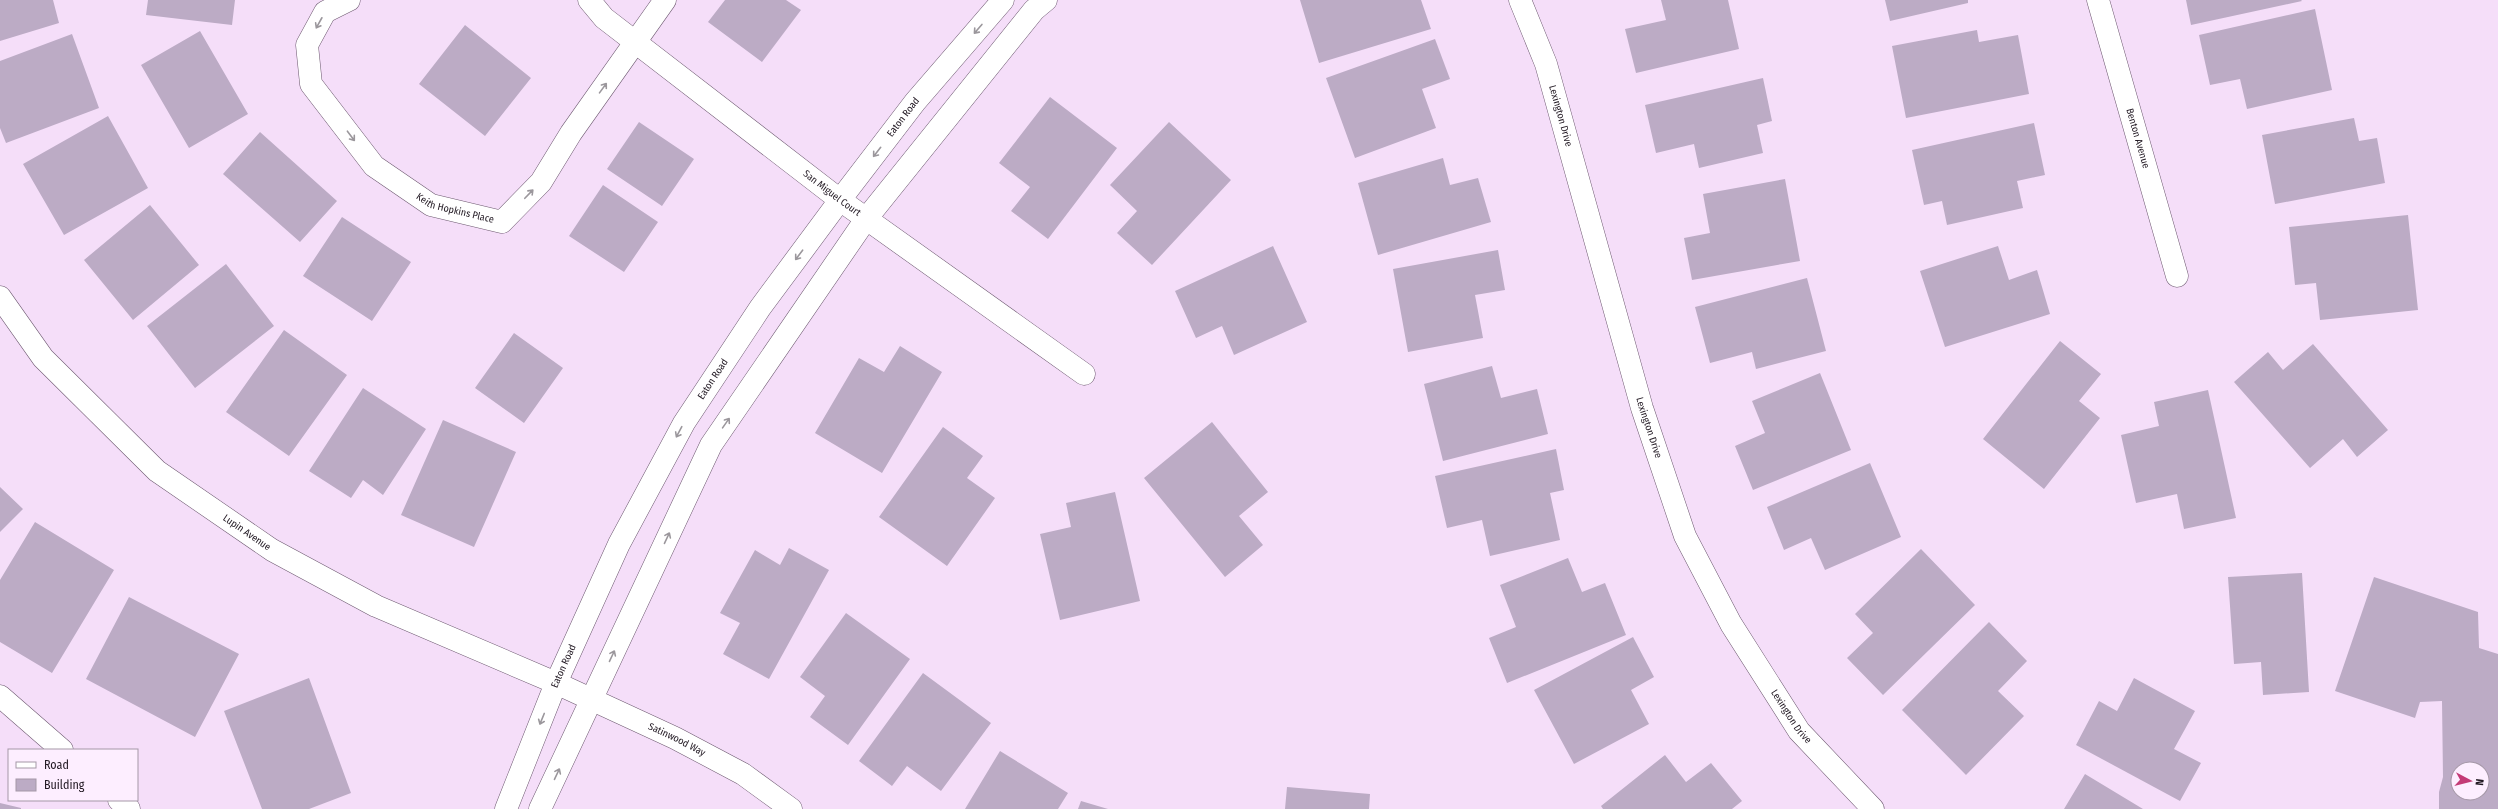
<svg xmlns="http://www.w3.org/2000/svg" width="2498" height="809" font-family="'Fira Sans Condensed',sans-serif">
<rect width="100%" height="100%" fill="#f5def9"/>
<!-- building -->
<path fill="#bcabc5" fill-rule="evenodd" d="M0,0H53L59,23L0,41Z
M148,0H235L232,25L146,15Z
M725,0H786L801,10L762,62L708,22Z
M1300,0H1421L1431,29L1319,63Z
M1661,0H1728L1739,49L1636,73L1625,29L1666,20Z
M1885,0H1968V3L1890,21Z
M2186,0H2301L2302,1L2191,25Z
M2315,9L2332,90L2247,109L2240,79L2210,85L2199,35Z
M465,25L531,78L485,136L419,84Z
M1977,30L1979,42L2018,35L2029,94L1906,118L1892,46Z
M200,31L248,114L189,148L141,65Z
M72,34L99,108L6,143L0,128V61Z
M1435,39L1450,79L1422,89L1436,128L1355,158L1326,78Z
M1763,78L1772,121L1757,125L1763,153L1699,168L1694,144L1656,153L1645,105Z
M1050,97L1117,148L1048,239L1011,211L1030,187L999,163Z
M108,116L148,188L64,235L23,164Z
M2354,118L2359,141L2377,138L2385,183L2275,204L2262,135Z
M639,122L694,159L662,206L607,169Z
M1169,122L1231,180L1152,265L1117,233L1137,211L1110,185Z
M2034,123L2045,175L2017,181L2023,208L1947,225L1942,201L1924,205L1912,150Z
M260,132L337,201L300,242L223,174Z
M1443,158L1450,185L1478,178L1491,222L1378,255L1358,183Z
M1785,179L1800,261L1692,280L1684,238L1710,233L1703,194Z
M603,185L658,222L624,272L569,236Z
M150,205L199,265L133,320L84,260Z
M2408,215L2418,310L2320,320L2316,283L2295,285L2289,227Z
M342,217L411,262L372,321L303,276Z
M1273,246L1307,322L1234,355L1222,326L1196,338L1175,291Z
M1998,246L2009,280L2037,270L2050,314L1945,347L1920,271Z
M1498,250L1505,290L1475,295L1483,338L1408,352L1393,269Z
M226,264L274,326L195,388L147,326Z
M1807,278L1826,351L1756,369L1752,352L1710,363L1695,307Z
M284,330L347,375L289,456L226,412Z
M514,333L563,368L524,423L475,388Z
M2060,341L2101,374L2079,401L2100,418L2044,489L1983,439Z
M2313,344L2388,430L2357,457L2343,439L2310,468L2234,382L2268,352L2283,370Z
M900,346L942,372L882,473L815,433L859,358L884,372Z
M1492,366L1501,398L1537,389L1548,434L1443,461L1424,384Z
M1820,373L1851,450L1753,490L1735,446L1765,433L1752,401Z
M363,388L426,429L383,495L363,480L351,498L309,471Z
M2208,390L2236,518L2184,529L2177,494L2136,503L2121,435L2159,426L2154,402Z
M443,420L516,452L474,547L401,515Z
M1212,422L1268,492L1239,516L1263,545L1225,577L1144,478Z
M943,427L983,456L967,478L995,498L947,566L879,517Z
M1556,449L1564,490L1550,493L1560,540L1490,556L1482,520L1447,528L1435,476Z
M1870,463L1901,537L1825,570L1811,538L1784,550L1767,507Z
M0,487L23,509L0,532Z
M1115,492L1140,601L1060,620L1040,534L1071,527L1066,503Z
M35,522L114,570L52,673L0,642V580Z
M789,548L829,570L769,679L723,654L740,623L720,613L755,550L780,565Z
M1921,549L1975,605L1883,695L1847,658L1873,633L1855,614Z
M1568,558L1582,592L1605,583L1626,635L1507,683L1489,638L1516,627L1500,585Z
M2302,573L2309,692L2263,695L2261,662L2234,664L2228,577Z
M2374,577L2478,612L2479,648L2498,654V809H2439V792L2443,777L2442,701L2420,702L2415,718L2335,691ZM2458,769H2482V793H2458Z
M129,597L239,654L195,737L86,679Z
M846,613L910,659L848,745L810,717L825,696L800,677Z
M1989,622L2027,661L1998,691L2024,716L1966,775L1902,710Z
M1633,637L1654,677L1631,690L1649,724L1574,764L1534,690Z
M923,673L991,723L941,791L907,766L892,786L859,761Z
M309,678L351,793L309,809H262L224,711Z
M2134,678L2195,711L2174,749L2201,763L2180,801L2076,745L2099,701L2117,711Z
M1000,751L1068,793L1058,809H965Z
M1665,755L1686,782L1711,763L1742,801L1732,809H1603L1601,806Z
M2085,774L2143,809H2064Z
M1287,787L1370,794L1369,809H1285Z
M1081,801L1108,809H1078Z
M0,803L21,808V809H0Z"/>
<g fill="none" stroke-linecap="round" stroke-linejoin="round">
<defs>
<g id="minor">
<path id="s1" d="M349,0L325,12L307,45L311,84L374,166L431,205L502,222L541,182L571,133L665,0"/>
<path id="s2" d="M589,0L604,18L840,200L1084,374"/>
<path id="s3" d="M1520,0L1546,64L1642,408L1685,536L1731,624L1799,731L1873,809"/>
<path id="s4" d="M2098,0L2177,276"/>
<path id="s5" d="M0,297L43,358L157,471L272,550L376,606L556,683L675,738L743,774L791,809"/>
<path d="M0,696L62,750"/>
<path d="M119,800L129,809"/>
</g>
<g id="tertiary">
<path id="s6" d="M506,809L556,683L619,544L684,423L760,308L840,200L915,102L1003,0"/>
<path d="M540,809L711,445L866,219L1034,10L1046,0"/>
</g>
</defs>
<!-- minor casing -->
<use href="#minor" stroke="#6d5970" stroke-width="23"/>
<!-- tertiary casing -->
<use href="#tertiary" stroke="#6d5970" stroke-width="23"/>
<!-- minor -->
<use href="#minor" stroke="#fff" stroke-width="22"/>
<!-- tertiary -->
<use href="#tertiary" stroke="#fff" stroke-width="22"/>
</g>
<!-- one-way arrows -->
<defs><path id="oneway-shaft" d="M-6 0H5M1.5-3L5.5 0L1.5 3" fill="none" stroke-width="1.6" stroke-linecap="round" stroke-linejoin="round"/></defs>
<g stroke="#9b979c">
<use href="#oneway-shaft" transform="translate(319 23) rotate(119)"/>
<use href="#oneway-shaft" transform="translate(978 29) rotate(131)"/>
<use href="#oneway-shaft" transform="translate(603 88) rotate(-54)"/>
<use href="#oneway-shaft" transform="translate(351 136) rotate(53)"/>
<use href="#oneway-shaft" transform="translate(877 152) rotate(128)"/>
<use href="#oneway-shaft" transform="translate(529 194) rotate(-46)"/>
<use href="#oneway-shaft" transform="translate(799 255) rotate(127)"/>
<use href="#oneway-shaft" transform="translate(726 423) rotate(-55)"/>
<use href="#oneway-shaft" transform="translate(679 432) rotate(118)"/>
<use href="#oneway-shaft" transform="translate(667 538) rotate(-65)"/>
<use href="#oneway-shaft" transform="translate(612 656) rotate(-65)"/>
<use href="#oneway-shaft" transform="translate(542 719) rotate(112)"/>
<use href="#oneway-shaft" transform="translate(557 774) rotate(-65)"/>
</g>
<g text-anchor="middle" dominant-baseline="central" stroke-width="4" stroke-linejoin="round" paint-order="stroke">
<!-- street labels -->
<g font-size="10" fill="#211822" stroke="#fdeeff">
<text stroke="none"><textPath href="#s3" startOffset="123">Lexington Drive</textPath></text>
<text stroke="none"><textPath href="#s6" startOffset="802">Eaton Road</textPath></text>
<text stroke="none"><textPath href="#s4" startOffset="144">Benton Avenue</textPath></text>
<text stroke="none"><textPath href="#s2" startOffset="311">San Miguel Court</textPath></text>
<text stroke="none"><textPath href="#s1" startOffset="300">Keith Hopkins Place</textPath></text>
<text stroke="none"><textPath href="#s6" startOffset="478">Eaton Road</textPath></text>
<text stroke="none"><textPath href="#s3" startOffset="447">Lexington Drive</textPath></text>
<text stroke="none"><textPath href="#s5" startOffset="344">Lupin Avenue</textPath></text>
<text stroke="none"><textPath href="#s6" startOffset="154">Eaton Road</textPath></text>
<text stroke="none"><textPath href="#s3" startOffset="771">Lexington Drive</textPath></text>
<text stroke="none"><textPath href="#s5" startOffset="822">Satinwood Way</textPath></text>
</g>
</g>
<!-- legend -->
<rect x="8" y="749" width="130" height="52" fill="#fdeeff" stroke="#a598a7"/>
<rect x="16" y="762" width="20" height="6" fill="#ffffff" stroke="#a598a7"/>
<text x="44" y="769" font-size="12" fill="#211822">Road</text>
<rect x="16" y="779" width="20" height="12" fill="#bcabc5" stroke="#a598a7"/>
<text x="44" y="789" font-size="12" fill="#211822">Building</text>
<!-- north arrow -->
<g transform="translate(2470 781) rotate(97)"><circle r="19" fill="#fdeeff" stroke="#a598a7"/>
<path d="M0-3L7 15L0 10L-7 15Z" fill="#c43b77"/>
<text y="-6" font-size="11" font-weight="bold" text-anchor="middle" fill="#211822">N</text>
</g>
</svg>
